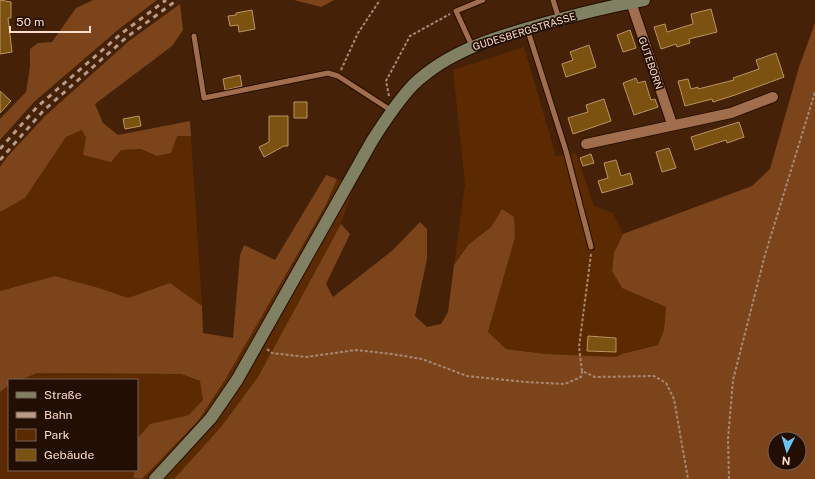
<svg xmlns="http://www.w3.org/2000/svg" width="815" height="479" font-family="'Public Sans',sans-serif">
<rect width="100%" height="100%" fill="#442107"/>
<!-- green -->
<path fill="#5c2a00" d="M524,47L556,156L576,153L594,206L613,213L623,234L614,253L612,271L622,288L666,307L664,330L658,345L622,354L617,357L546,354L506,349L488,332L501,285L502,210L491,227L468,245L454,265L465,184L453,70Z
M82,130L86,138L121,150L141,149L157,156L177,135L191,136L202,306L170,283L128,298L99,288L55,276L0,291V212L2,210L25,198L66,137Z
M337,179L353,188L341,224L258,377L221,427L174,479H142L198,421L225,380L326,206Z
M37,373L181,374L201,382L204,400L189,415L150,424L137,439V380H21Z
M9,385V470H135L134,479H0V392Z"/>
<!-- forest -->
<path fill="#7c441b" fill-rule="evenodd" d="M93,0H157L119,29L34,102L0,140V119L26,92L30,67V49L38,43L52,42L76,8Z
M294,0H334L321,7Z
M180,4L183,30L172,46L95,104L103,123L118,135L190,121L191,136H177L171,153L157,156L141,149L121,150L111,162L83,155L86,138L82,130L66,137L25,198L0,212V167L7,157L45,116L129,41Z
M815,23V479H174L221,427L258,377L341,224L350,234L326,284L333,297L393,250L420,222L427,229V259L415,316L427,327L441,324L448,312L454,265L468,245L491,227L502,209L514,217L515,237L488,332L506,349L546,354L616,357L622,354L658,345L664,330L666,307L622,288L612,271L614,253L623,234L752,186L770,169L799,67ZM775,439H799V463H775Z
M326,175L337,179L326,205L225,380L198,421L142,479L133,478L135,470H137V439L150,424L189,415L203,400L200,381L181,374L37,373L21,380H9V385L0,392V291L55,276L99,288L128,298L170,283L202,306L203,333L233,338L240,255L244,245L275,260Z"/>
<!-- building -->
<path fill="#7b5210" stroke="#ba9462" d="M0,0L11,2V18H8L12,52L0,54Z
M711,9L717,32L689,39L690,43L677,47L676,44L661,49L654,27L665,24L667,32L693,24L691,14Z
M252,10L255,29L239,32L238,25L230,26L228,16L236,15V13Z
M630,30L636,48L623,52L617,35Z
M589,45L596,67L566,77L562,64L573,60L570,52Z
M776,53L784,77L735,95L713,102L712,99L685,106L678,81L688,79L691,89L698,87V89L734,80L733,78L759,69L756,60Z
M240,75L242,86L225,90L223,79Z
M636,78L638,83L645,81L651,100L655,99L658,107L634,115L623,83Z
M0,91L11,101L0,113Z
M604,99L611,121L573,134L568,118L588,112L586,105Z
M294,102H307V118H294Z
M139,116L141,126L125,129L123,119Z
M269,116H288V146H284L264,157L259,147L269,142Z
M739,122L744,137L727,143L726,140L695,150L691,137Z
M669,148L676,168L662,172L656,152Z
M591,154L594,163L583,166L580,158Z
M616,160L621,176L630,173L633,184L602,193L598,181L608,178L604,163Z
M588,336L616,338V352L587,351Z"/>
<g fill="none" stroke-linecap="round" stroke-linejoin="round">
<defs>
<path id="lane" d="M553,0L559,19
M527,28L566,151L591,247
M194,36L204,98L328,73L338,76L392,111
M472,46L456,11L483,0"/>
<path id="street" d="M631,2L672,124
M586,144L731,113L773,97"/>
<path id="secondary" d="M155,479L211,418L237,380L372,141C384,122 397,102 413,85C449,50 499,36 546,23C578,14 611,6 644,0"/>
</defs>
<!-- lane casing -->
<use href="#lane" stroke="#240d00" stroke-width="7"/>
<!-- street casing -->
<use href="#street" stroke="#240d00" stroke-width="12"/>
<!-- secondary casing -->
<use href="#secondary" stroke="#240d00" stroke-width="14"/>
<!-- path -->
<path stroke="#a98873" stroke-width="2" stroke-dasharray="3 2" stroke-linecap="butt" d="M341,70L358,33L380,0
M389,96L386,81L410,36L450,14
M591,254L579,347L582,371L595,377L654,376L666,383L674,399L688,479
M267,349L272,353L306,357L356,350L392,354L422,359L467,376L525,382L565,384L581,377L582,371
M729,479L728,439L733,380L765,255L815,92"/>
<!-- lane -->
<use href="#lane" stroke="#a16e4d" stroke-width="5"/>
<!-- street -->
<use href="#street" stroke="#a16e4d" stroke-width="10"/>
<!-- secondary -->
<use href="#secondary" stroke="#808162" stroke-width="12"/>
<!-- rail -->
<path stroke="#bb9b87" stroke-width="3" stroke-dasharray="5 5" stroke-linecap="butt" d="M0,149L37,107L122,33L166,0
M0,160L43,111L127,37L177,0"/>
</g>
<g text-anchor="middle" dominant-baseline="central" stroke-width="3.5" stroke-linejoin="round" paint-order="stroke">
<!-- street labels -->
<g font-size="10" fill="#fcdecc" stroke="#220e03">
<text transform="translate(524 31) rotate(-17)">GUDESBERGSTRASSE</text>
<text transform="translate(651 63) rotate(71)">GUTEBORN</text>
</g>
</g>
<!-- legend -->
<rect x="8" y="379" width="130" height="92" fill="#220e03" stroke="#796153"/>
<rect x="16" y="392" width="20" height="6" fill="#808162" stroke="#796153"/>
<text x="44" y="399" font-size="12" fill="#fcdecc">Straße</text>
<rect x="16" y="412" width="20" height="6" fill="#bb9b87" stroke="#796153"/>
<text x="44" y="419" font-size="12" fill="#fcdecc">Bahn</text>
<rect x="16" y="429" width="20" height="12" fill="#5c2a00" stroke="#796153"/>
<text x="44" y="439" font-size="12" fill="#fcdecc">Park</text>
<rect x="16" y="449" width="20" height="12" fill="#7b5210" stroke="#796153"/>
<text x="44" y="459" font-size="12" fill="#fcdecc">Gebäude</text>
<!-- north arrow -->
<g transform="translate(787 451) rotate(185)"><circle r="19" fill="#220e03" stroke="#796153"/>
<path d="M0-3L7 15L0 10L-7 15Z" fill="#6bc3f2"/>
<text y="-6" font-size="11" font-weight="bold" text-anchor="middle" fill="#fcdecc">N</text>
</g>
<!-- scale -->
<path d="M10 26v6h80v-6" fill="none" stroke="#fcdecc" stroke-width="2"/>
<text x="16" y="26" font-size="12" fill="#fcdecc" stroke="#220e03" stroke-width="3" paint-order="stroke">50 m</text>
</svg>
